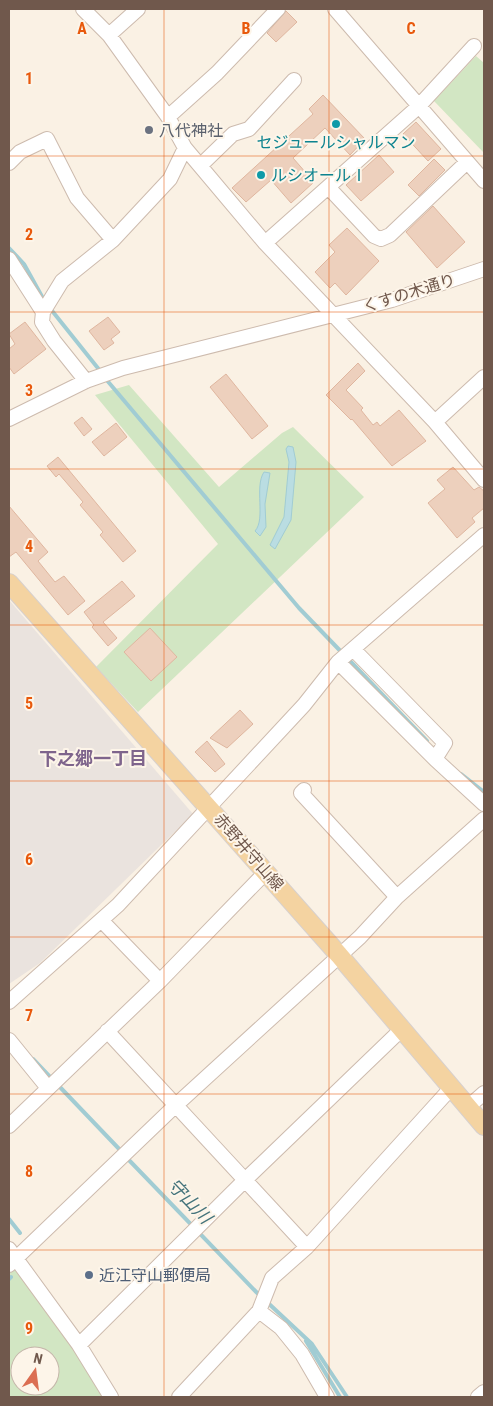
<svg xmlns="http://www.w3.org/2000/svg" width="493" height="1406" font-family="'Roboto Condensed','Noto Sans JP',sans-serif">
<rect width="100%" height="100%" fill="#faf1e4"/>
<!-- industrial -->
<path fill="#eae3de" d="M9,600L193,814L40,963L9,984Z"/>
<!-- green -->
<path fill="#d2e6c3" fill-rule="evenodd" d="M476,56L484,63V153L434,101Z
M129,385L219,487L282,433L293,427L364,497L138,712L96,667L218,544L95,395Z
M16,1260L111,1397H9V1265ZM20,1356H50V1386H20Z"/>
<!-- water -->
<path fill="#badde2" stroke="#a1ccd3" d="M288,446L293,447L296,462L291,520L275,549L270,545L284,517L289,462L286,449Z
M264,472L270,473L265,504L266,527L260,536L255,531C266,519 254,487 264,472Z"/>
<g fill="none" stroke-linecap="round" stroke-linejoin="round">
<!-- stream -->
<path stroke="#a1ccd3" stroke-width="4" d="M9,248L24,264L45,302
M49,307L101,372
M105,378L299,608L427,741
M461,774L484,792
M33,1059L52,1079
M57,1084L122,1152
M126,1157L262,1298
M9,1219L20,1233
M9,1279L11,1277
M267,1302L312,1344L347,1397
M306,1341L340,1397"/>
</g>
<!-- building -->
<path fill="#edd0bd" stroke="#dfb69f" d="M286,11L297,22L276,42L267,33Z
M323,95L365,139L350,155L325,128L293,158L314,182L291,203L271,180L246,202L232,188L313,114L309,109Z
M416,122L441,149L428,161L403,134Z
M379,155L394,172L361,201L346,185Z
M434,159L445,170L419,196L408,185Z
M433,206L465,242L437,268L406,232Z
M347,228L379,261L346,295L335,283L330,288L315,272L335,252L329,245Z
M108,317L120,332L111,339L114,343L104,350L89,331Z
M25,322L46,349L14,374L9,367V349L15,344L9,334Z
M358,363L365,371L346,390L363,408L361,410L373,425L377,422L380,426L399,410L426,441L392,466L352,419L351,420L326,395Z
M226,374L268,426L252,439L210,387Z
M82,417L92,429L84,436L74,423Z
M116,423L127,437L104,456L92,442Z
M58,457L136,551L123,562L100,535L103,532L80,505L83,502L59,474L56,477L47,466Z
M453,467L474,490L479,487L484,491V508L472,518L475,522L457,538L428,503L445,489L437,480Z
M9,506L48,552L38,561L55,582L64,576L85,601L68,615L16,552L9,557Z
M122,581L135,596L103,622L117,638L108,646L92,627L94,625L84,612Z
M150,628L177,657L151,681L124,652Z
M240,710L253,724L227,748L210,738Z
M207,741L225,764L215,772L195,752Z"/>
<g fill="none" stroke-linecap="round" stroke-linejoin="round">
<defs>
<path id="minor" d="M83,9L109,35L168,117L185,148L265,243L435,422L484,480
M335,9L484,181
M109,35L138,9
M168,117L217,73L278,9
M9,163L20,152L47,139L77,198L113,240
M201,165L233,134L249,129L294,80
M328,187L374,236L381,239L390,235L467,162
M265,243L418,107L474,46
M9,259L43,312
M86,381L54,341L42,322L43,312L62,281L113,240L170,179L185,148
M9,419L86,381L123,368L392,300L484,269
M435,422L484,377
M354,650L445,743L435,759L484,804
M338,662L435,759
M304,790L301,793L397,897
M101,920L160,981
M9,1002L118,905L304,705L338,662L484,535
M107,1031L307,1247
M9,1040L48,1088
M468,1107L484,1093
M9,1126L160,981L266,872
M9,1249L79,1345L111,1397
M9,1265L176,1105L360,937L397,897L484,819
M259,1311L281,1328L302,1354L327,1397
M79,1345L244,1181L403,1028
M179,1397L259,1311L272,1278L307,1247L452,1087
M478,1397L484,1392"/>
<path id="major" d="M9,583L339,955L484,1126"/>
</defs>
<!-- minor casing -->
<use href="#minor" stroke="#cdbbae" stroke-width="16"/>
<!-- major casing -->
<use href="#major" stroke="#d7d0cd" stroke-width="20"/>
<!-- minor -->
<use href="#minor" stroke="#fff" stroke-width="14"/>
<!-- major -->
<use href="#major" stroke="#f4d3a1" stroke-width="18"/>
</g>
<!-- grid -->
<path fill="none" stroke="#e8590c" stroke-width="1" stroke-opacity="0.55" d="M164,9V1397M329,9V1397M9,156H484M9,312H484M9,469H484M9,625H484M9,781H484M9,937H484M9,1094H484M9,1250H484"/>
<!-- markers -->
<g fill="#0f9aa8" stroke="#fdf5e9" stroke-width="2">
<circle cx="336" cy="124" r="5"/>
<circle cx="261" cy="175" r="5"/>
</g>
<circle fill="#6b7280" stroke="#fdf5e9" stroke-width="2" cx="149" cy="130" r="5"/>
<circle fill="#5c6f8a" stroke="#fdf5e9" stroke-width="2" cx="89" cy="1275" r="5"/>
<g text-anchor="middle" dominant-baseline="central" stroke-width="4" stroke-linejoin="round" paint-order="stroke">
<!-- worship labels -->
<g font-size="16" fill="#5b616d" stroke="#fdf5e9" text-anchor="start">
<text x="159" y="130">八代神社</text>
</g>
<!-- culture labels -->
<g font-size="16" fill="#0d838f" stroke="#fdf5e9">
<text x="336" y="142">セジュールシャルマン</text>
<text x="271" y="175" text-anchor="start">ルシオールⅠ</text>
</g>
<!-- street labels -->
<g font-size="16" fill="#70584c" stroke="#fdf5e9">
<text transform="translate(409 293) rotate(-17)">くすの木通り</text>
<text transform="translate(249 852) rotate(49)">赤野井守山線</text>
</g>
<!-- service labels -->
<g font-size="16" fill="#4e5e75" stroke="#fdf5e9" text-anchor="start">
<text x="99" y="1275">近江守山郵便局</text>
</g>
<!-- neighbourhood labels -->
<g font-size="18" font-weight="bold" fill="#7e648c" stroke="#fdf5e9">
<text x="93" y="758">下之郷一丁目</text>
</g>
<!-- water labels -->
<g font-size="18" font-style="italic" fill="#44737b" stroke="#fdf5e9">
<text transform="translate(190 1201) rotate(46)">守山川</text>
</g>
</g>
<g font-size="16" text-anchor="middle" font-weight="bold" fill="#e8590c" stroke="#fdf5e9" stroke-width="4" stroke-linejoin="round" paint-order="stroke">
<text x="82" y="34">A</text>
<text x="246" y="34">B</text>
<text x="411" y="34">C</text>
<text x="29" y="84">1</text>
<text x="29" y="240">2</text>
<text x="29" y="396">3</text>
<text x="29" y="552">4</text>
<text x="29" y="709">5</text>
<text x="29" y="865">6</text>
<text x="29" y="1021">7</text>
<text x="29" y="1177">8</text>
<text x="29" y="1334">9</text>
</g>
<!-- border -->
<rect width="493" height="1406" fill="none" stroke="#70584c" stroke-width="20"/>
<!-- north arrow -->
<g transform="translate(35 1371) rotate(14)"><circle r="24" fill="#fdf5e9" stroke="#c5b6aa"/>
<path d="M0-4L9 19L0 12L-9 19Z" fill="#db6e52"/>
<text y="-8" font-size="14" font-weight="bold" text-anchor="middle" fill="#70584c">N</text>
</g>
</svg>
